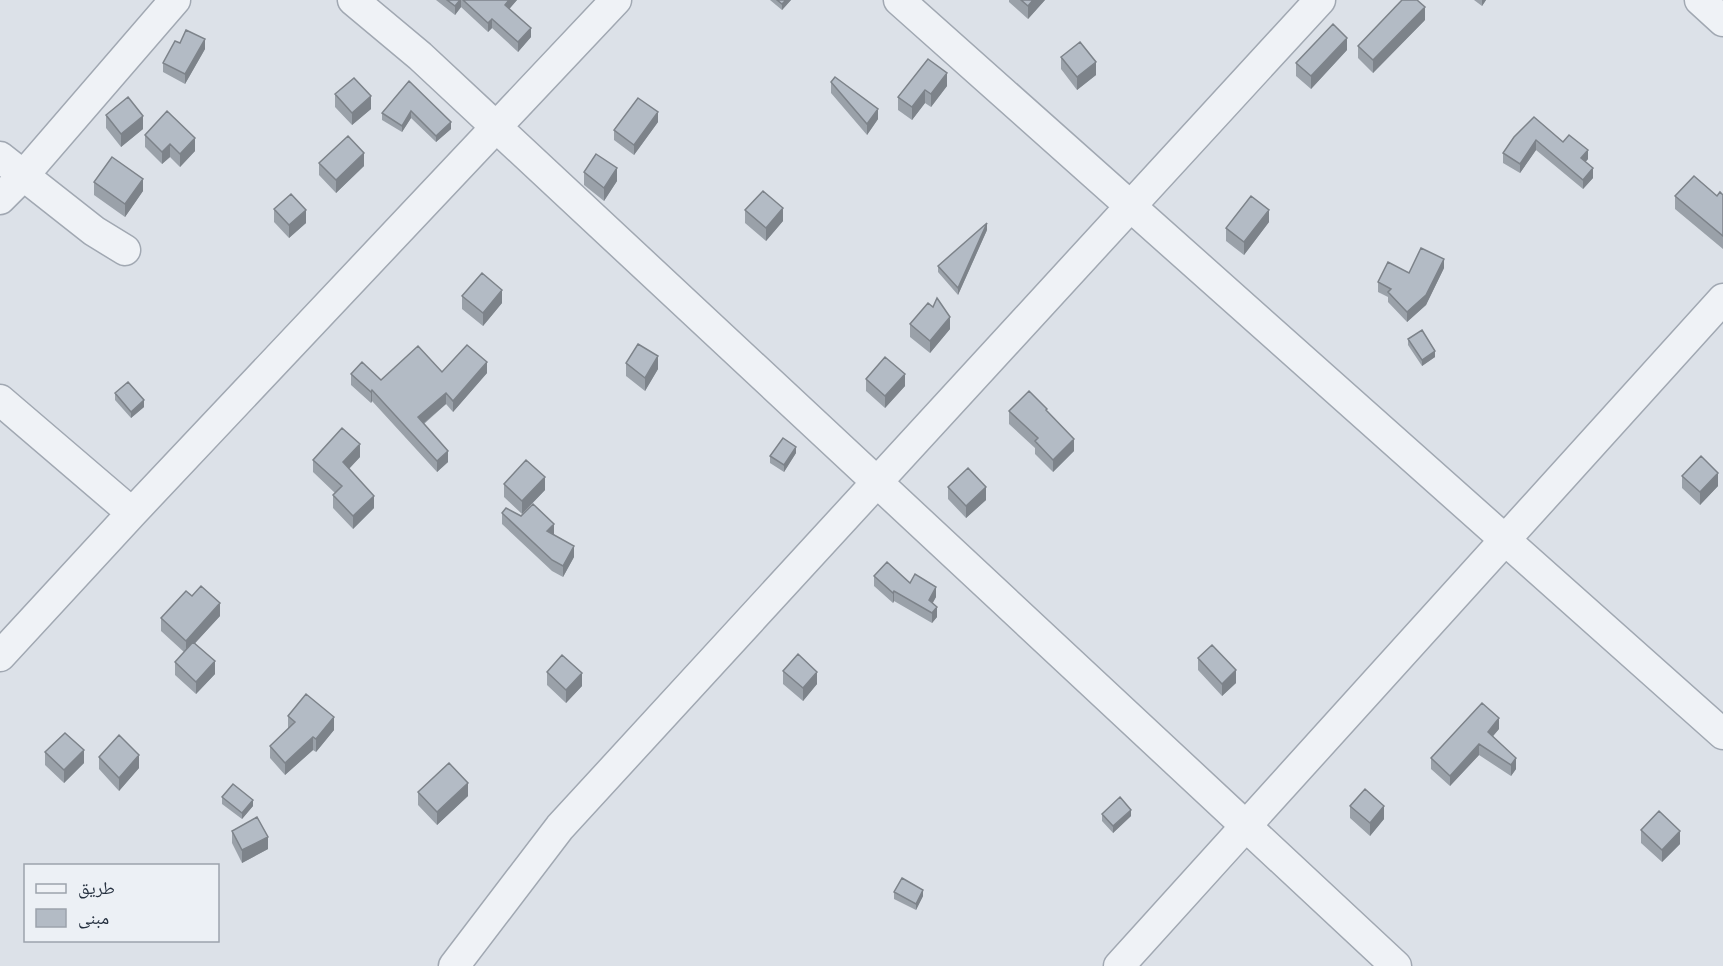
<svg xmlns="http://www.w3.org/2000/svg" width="1723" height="966" font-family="Manrope,'Noto Naskh Arabic',sans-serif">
<rect width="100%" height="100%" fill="#dce1e8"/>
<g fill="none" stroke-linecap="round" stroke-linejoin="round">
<defs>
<path id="minor" d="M353,0L420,56L1396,966
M899,0L1723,734
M1700,0L1723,21
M0,157L94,231L125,250
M0,199L23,176L175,0
M0,400L132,513
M0,656L132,513L616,0
M454,966L560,827L1320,0
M1119,966L1723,299"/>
</defs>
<!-- minor casing -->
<use href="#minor" stroke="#a1a8b2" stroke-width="33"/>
<!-- minor -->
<use href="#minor" stroke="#eff2f6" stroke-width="30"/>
</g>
<!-- wall -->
<path fill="#9aa1a9" d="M436,0H517L509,9L531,37L518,52L492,28L488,32L461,7L455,15Z
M770,0H791L782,10Z
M1009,0H1045L1028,19L1009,2Z
M1474,0H1486L1482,6Z
M1425,20L1373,73L1358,58V46Z
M180,43L205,49L185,84L163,72V63Z
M1347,50L1311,89L1296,76V63Z
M1061,57L1096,75L1077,90L1061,69Z
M928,59L947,86L931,107L925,103L912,120L898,110V97Z
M409,81L451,129L436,142L411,118L402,132L382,120V113Z
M831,82L878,119L867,135L831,93Z
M335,94L371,109L352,125L335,107Z
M106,115L143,129L121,147L106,128Z
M658,122L634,155L614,140V130Z
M145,135L195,151L180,167L170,157L162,164L145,147Z
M1514,137L1563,142L1588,159L1585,162L1593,178L1583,189L1536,150L1520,173L1503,163V153Z
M319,163L364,166L336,193L319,175Z
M584,172L617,181L604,201L584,185Z
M94,182L143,191L125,217L94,195Z
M1723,195V249L1675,209V196H1717Z
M274,209L306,223L289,238L274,222Z
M745,210L783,221L766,241L745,223Z
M1269,222L1244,255L1226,241V228Z
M987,230L958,295L938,272V266Z
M1444,268L1426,305L1407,322L1388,302V297L1378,292V282L1409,273Z
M462,296L502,303L483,326L462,309Z
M933,307L950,329L930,353L910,337V324Z
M1408,339L1435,357L1422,366L1408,345Z
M626,363L658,369L645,391L626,376Z
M442,372L487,373L453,412L446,404L424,424L448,462L437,472L372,401L371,403L351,385V374L381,380Z
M866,379L905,386L885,408L866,391Z
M115,393L144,407L131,418L115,400Z
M1009,411L1047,412L1074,451L1053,472L1035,454V448L1009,424Z
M796,453L784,472L770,463V456Z
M360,457L349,469L374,508L353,529L333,508V495L335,493L313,472V460Z
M1682,476L1718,486L1700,505L1682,488Z
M504,484L545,490L522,514L504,497Z
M948,487L986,500L966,518L948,499Z
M502,513L554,535L574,557L563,577L552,571L502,524Z
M874,576L910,583L936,597L932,603L937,617L932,623L894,601L893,603L874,586Z
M192,596L220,616L195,643L215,674L196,694L175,675V662L184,652L161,631V618Z
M1198,658L1236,683L1222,696L1198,670Z
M783,671L817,684L803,701L783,684Z
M547,672L582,686L566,703L547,685Z
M288,716L334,730L316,752L313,750L285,775L270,758V746L288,729Z
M1499,729L1493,736L1516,769L1511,776L1479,755L1450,786L1431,769V758Z
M45,752L84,763L64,783L45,765Z
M99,757L139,768L119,791L99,769Z
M418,792L468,796L437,825L418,805Z
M222,797L253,806L242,819L222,804Z
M1350,806L1384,819L1370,836L1350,818Z
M1102,814L1131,816L1113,833L1102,821Z
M1641,830L1680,844L1662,862L1641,843Z
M232,831L268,849L242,863L232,843Z
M894,892L923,896L916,910L894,899Z"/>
<!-- shaded-wall -->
<path fill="#7d838a" d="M460,0H461V7L455,15V6Z
M509,0H517L505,14V5Z
M786,0H791L782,10V4Z
M1033,0H1045L1028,19V6Z
M1482,0H1486L1482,6Z
M1425,7V20L1373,73V60Z
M492,19V28L488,32V23Z
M531,28V37L518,52V42Z
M1347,38V50L1311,89V76Z
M205,39V49L185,84V74Z
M1096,62V75L1077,90V77Z
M947,73V86L931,107V94Z
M925,90V103L912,120V107Z
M371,96V109L352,125V113Z
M878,109V119L867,135V124Z
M411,111V118L402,132V126Z
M658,112V122L634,155V145Z
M143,116V129L121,147V134Z
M451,122V129L436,142V136Z
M195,138V151L180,167V154Z
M1536,140V150L1520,173V164Z
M170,144V157L162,164V152Z
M1588,150V159L1581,167V158Z
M364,153V166L336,193V180Z
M617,168V181L604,201V188Z
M1593,168V178L1583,189V180Z
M143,179V191L125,217V204Z
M783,208V221L766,241V228Z
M306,210V223L289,238V225Z
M1269,210V222L1244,255V242Z
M987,223V230L958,295V288Z
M1444,259V268L1426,305L1407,322V312Z
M502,290V303L483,326V313Z
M950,317V329L930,353V341Z
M1435,351V357L1422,366V360Z
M658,356V369L645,391V378Z
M487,362V373L453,412V401Z
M905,374V386L885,408V396Z
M372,390V401L371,403V392Z
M446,393V404L418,428V417Z
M144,400V407L131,418V412Z
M1074,439V451L1053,472V460Z
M360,444V457L343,475V462Z
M796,447V453L784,472V465Z
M448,451V462L437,472V461Z
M1718,473V486L1700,505V492Z
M545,477V490L522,514V501Z
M986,487V500L966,518V506Z
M374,496V508L353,529V516Z
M554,524V535L547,531Z
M574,546V557L563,577V566Z
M936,587V597L929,610V600Z
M894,591V601L893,603V593Z
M220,603V616L186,653V641Z
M937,607V617L932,623V613Z
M215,661V674L196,694V682Z
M1236,670V683L1222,696V684Z
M817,672V684L803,701V688Z
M582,673V686L566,703V690Z
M334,717V730L316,752V739Z
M1499,718V729L1488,742V732Z
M313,737V750L285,775V763Z
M1479,744V755L1450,786V776Z
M84,750V763L64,783V770Z
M139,755V768L119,791V778Z
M1516,758V769L1511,776V765Z
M468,783V796L437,825V812Z
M253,800V806L242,819V813Z
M1384,806V819L1370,836V823Z
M1131,810V816L1113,833V826Z
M1680,831V844L1662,862V850Z
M268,837V849L242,863V850Z
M923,890V896L916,910V904Z"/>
<!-- building -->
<path fill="#b3bbc5" stroke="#7d838a" stroke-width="1.5" d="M447,0H460L455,6Z
M463,0H509L505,5L531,28L518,42L492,19L488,23Z
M777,0H786L782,4Z
M1021,0H1033L1028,6Z
M1402,0H1417L1425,7L1373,60L1358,46Z
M1333,24L1347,38L1311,76L1296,63Z
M186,30L205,39L185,74L163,63L175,41L180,43Z
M1080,42L1096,62L1077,77L1061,57Z
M928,59L947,73L931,94L925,90L912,107L898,97Z
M835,77L878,109L867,124L831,82Z
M354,78L371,96L352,113L335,94Z
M409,81L451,122L436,136L411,111L402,126L382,113Z
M128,97L143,116L121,134L106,115Z
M638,98L658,112L634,145L614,130Z
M167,111L195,138L180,154L170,144L162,152L145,135Z
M1534,117L1563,142L1569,135L1588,150L1581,158L1593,168L1583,180L1536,140L1520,164L1503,153L1514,137Z
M348,136L364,153L336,180L319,163Z
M596,154L617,168L604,188L584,172Z
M112,157L143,179L125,204L94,182Z
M1694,176L1717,196L1720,192L1723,195V236L1675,196Z
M763,191L783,208L766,228L745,210Z
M291,194L306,210L289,225L274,209Z
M1251,196L1269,210L1244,242L1226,228Z
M987,223L958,288L938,266Z
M1421,248L1444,259L1426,295L1407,312L1388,292L1391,289L1378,282L1388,262L1409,273Z
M482,273L502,290L483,313L462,296Z
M937,298L950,317L930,341L910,324L928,303L933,307Z
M1422,330L1435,351L1422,360L1408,339Z
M638,344L658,356L645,378L626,363Z
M467,345L487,362L453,401L446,393L418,417L448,451L437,461L372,390L371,392L351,374L362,362L381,380L418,346L442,372Z
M885,357L905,374L885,396L866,379Z
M128,382L144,400L131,412L115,393Z
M1029,391L1047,409L1046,410L1074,439L1053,460L1035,441L1038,438L1009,411Z
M342,428L360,444L343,462L374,496L353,516L333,495L342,486L313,460Z
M783,438L796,447L784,465L770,456Z
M1701,456L1718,473L1700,492L1682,476Z
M526,460L545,477L522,501L504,484Z
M968,468L986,487L966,506L948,487Z
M533,504L554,524L547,531L574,546L563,566L552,560L502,513L506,508L521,516Z
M887,562L910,583L915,574L936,587L929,600L937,607L932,613L894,591L893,593L874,576Z
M201,586L220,603L186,641L161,618L186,591L192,596Z
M193,642L215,661L196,682L175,662Z
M1212,645L1236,670L1222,684L1198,658Z
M798,654L817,672L803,688L783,671Z
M562,655L582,673L566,690L547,672Z
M306,694L334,717L316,739L313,737L285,763L270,746L295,722L288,716Z
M1482,703L1499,718L1488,732L1516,758L1511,765L1479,744L1450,776L1431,758Z
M65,733L84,750L64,770L45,752Z
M119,735L139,755L119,778L99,757Z
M449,763L468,783L437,812L418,792Z
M233,784L253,800L242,813L222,797Z
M1365,789L1384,806L1370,823L1350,806Z
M1120,797L1131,810L1113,826L1102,814Z
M1659,811L1680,831L1662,850L1641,830Z
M257,817L268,837L242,850L232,831Z
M902,878L923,890L916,904L894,892Z"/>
<!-- legend -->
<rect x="24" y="864" width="195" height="78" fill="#ecf0f5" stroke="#9ca3ac" stroke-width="1.5"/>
<rect x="36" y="884" width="30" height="9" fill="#eff2f6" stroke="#9ca3ac" stroke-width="1.5"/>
<text x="78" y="894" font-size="18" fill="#25303f">طريق</text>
<rect x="36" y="909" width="30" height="18" fill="#b3bbc5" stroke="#9ca3ac" stroke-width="1.5"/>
<text x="78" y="924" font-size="18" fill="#25303f">مبنى</text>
</svg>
